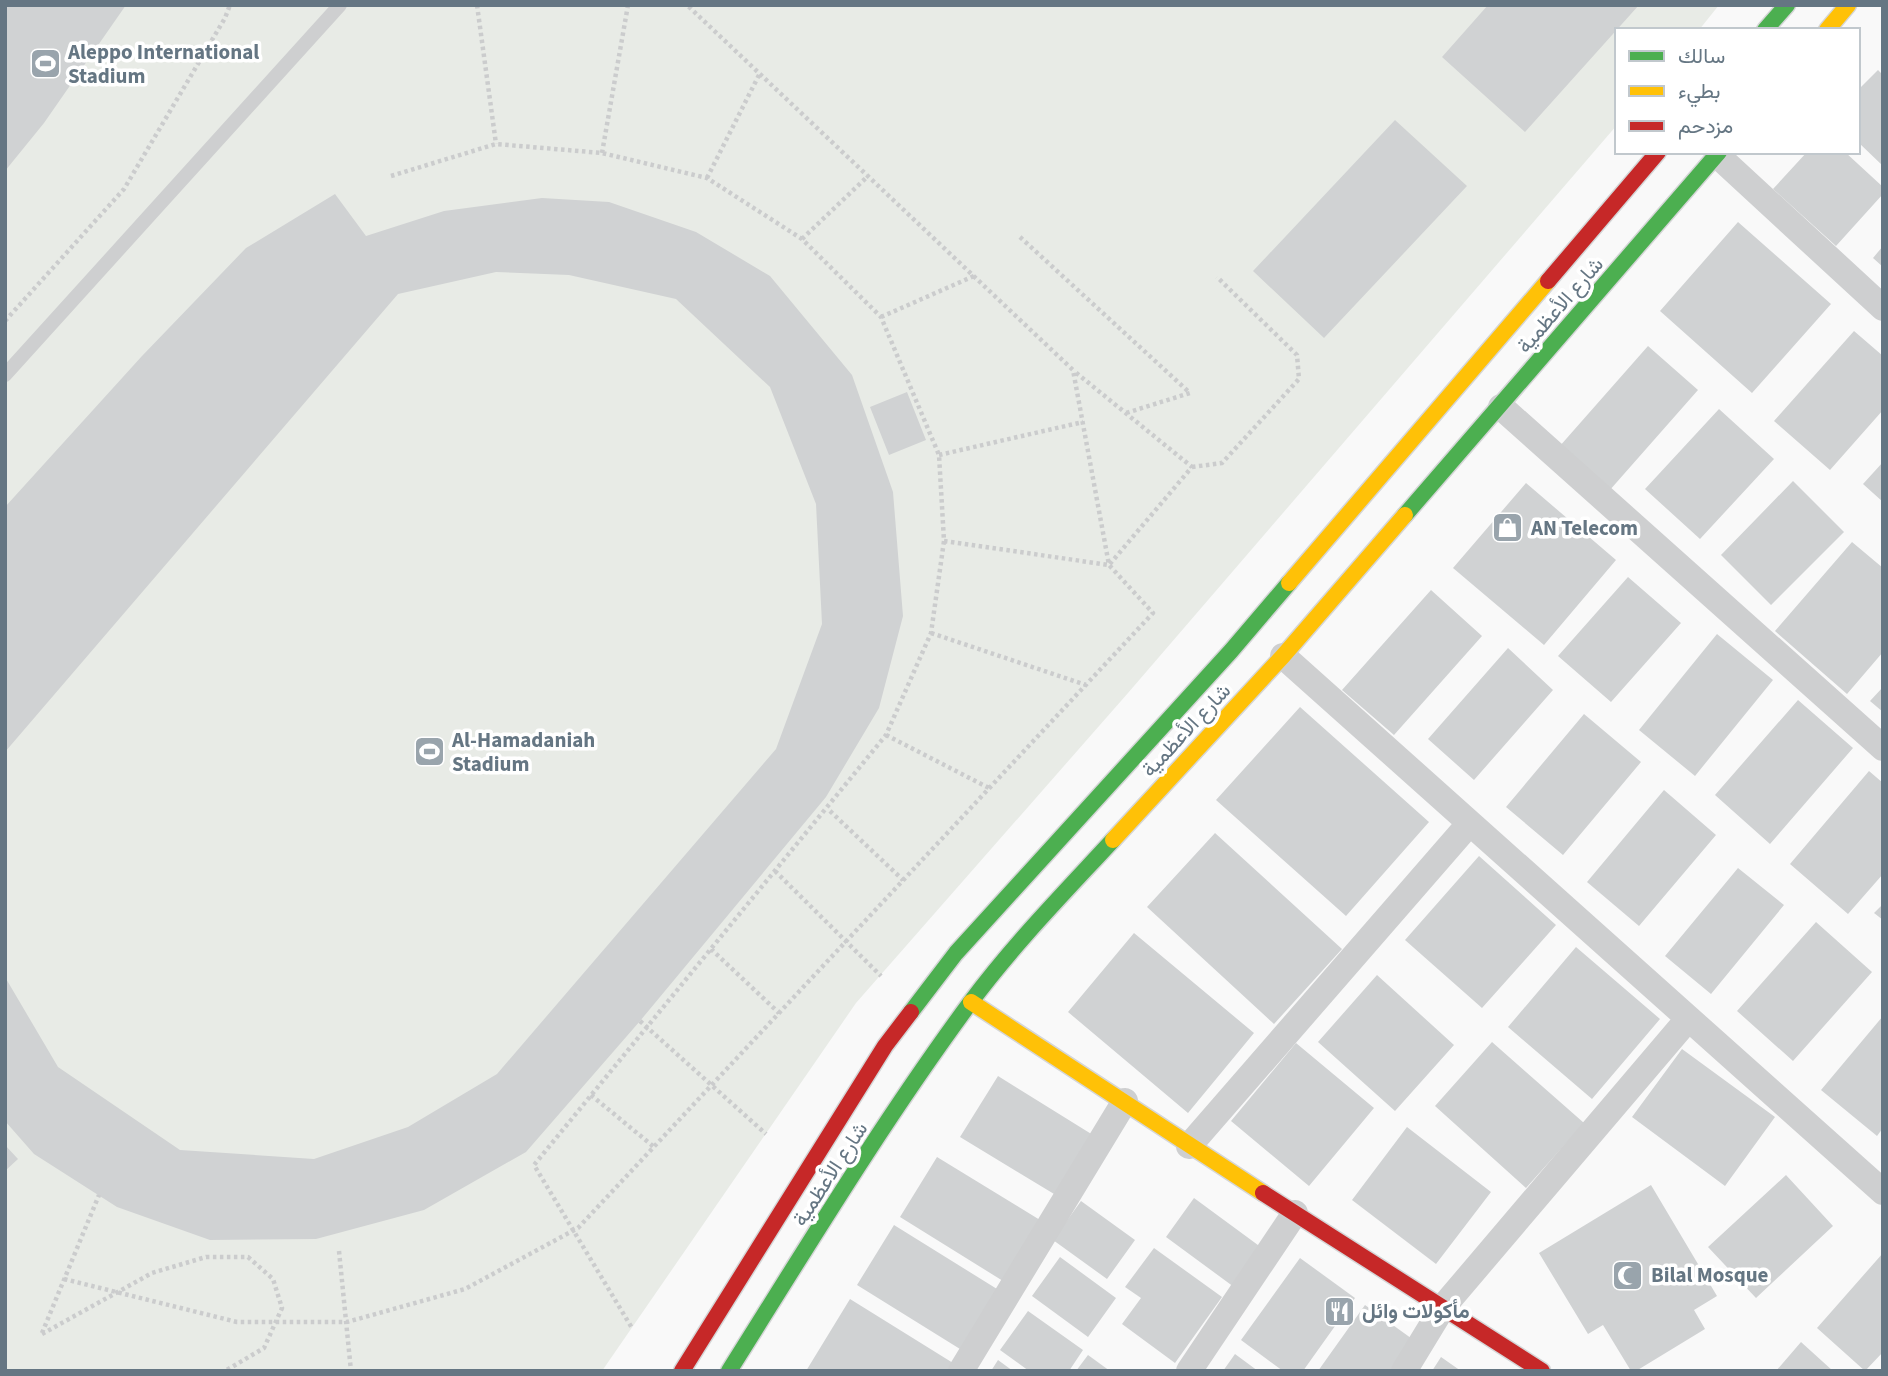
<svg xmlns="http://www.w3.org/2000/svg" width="1888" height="1376" font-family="'Source Sans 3',Vazirmatn,sans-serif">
<rect width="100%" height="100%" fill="#f9f9f9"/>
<!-- green -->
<path fill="#e8ebe6" d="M5,5H1719L1699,30H1617V125L1128,693L856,1003L602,1371H5Z"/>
<!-- building -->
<path fill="#d0d2d3" d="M5,5H126L44,123L5,171Z
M1488,5H1639L1525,132L1442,57Z
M1878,70L1883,75V166L1858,142V90Z
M1395,120L1467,186L1324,338L1253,271Z
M1807,152H1845L1883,187V194L1836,246L1773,189Z
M335,194L366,236L444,211L542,198L609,202L696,232L770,276L852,375L893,492L903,616L879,708L826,797L640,1021L526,1152L424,1210L316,1239L210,1240L117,1207L34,1154L5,1121V977L58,1067L180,1150L314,1159L408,1127L497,1074L776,749L822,624L816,504L770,387L676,299L569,275L496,272L398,294L5,752V507L142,356L246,248Z
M1738,222L1831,304L1752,393L1660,311Z
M1883,246V267L1873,258Z
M1854,331L1883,356V410L1830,470L1774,421Z
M1648,346L1698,390L1609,491L1559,447Z
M907,392L926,440L889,455L870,407Z
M1719,409L1774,459L1700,539L1645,489Z
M1883,462V502L1863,484Z
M1793,481L1844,532L1771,605L1721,555Z
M1526,483L1616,560L1544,645L1453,568Z
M1852,542L1883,568V652L1847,694L1775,631Z
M1628,577L1681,623L1611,702L1558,656Z
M1431,590L1482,636L1394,735L1342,690Z
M1717,634L1773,680L1695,776L1639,730Z
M1508,648L1553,690L1474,780L1428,739Z
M1883,687V712L1870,701Z
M1798,700L1853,748L1770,844L1715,795Z
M1300,707L1429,822L1346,916L1216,800Z
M1584,714L1641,762L1563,855L1506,807Z
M1869,771L1883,783V874L1848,914L1790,864Z
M1664,790L1716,835L1639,926L1587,882Z
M1215,833L1342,949L1274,1024L1147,907Z
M1479,856L1556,925L1482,1008L1405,940Z
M1738,868L1784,905L1711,994L1665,956Z
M1883,904V920L1874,913Z
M1816,922L1872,972L1793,1061L1737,1011Z
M1134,933L1254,1033L1188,1113L1068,1012Z
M1576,947L1660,1019L1592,1099L1508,1027Z
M1377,975L1454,1045L1395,1111L1318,1042Z
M1883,1016V1128L1877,1136L1821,1090Z
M1492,1042L1584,1123L1526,1188L1435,1106Z
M1296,1043L1374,1108L1309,1186L1231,1121Z
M1682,1049L1775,1117L1725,1186L1632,1117Z
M998,1076L1101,1140L1064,1200L960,1137Z
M1407,1127L1491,1192L1436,1264L1352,1200Z
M5,1145L18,1159L5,1171Z
M937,1157L1040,1220L1003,1281L900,1217Z
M1786,1175L1833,1226L1756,1298L1708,1247Z
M1651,1185L1717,1296L1694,1310L1705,1329L1636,1371H1631L1603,1325L1588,1334L1539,1253Z
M1194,1198L1262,1248L1234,1287L1166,1237Z
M1081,1201L1135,1240L1107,1279L1053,1240Z
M894,1225L997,1289L960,1349L857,1285Z
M1154,1248L1222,1297L1175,1363L1122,1324L1141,1298L1125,1287Z
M1883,1253V1352L1865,1371L1817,1328Z
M1060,1257L1116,1298L1088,1337L1032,1296Z
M1300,1258L1355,1298L1303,1371H1283L1241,1340Z
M850,1299L953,1363L948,1371H806Z
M1365,1305L1422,1346L1404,1371H1318Z
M1028,1311L1083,1350L1069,1371H1029L1000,1350Z
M1801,1342L1833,1371H1776Z
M1235,1354L1258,1371H1223Z
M1088,1355L1110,1371H1076Z
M1441,1357L1461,1371H1432Z
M998,1360L1013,1371H991Z"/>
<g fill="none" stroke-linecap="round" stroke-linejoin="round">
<defs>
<path id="fast" d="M1765,30L1787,5
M1405,515L1719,152
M911,1012L956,953L1231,651L1289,583
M729,1371C807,1247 883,1121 970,1003C1013,945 1064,893 1113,840"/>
<path id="slow" d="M1827,30L1848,5
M1289,583L1548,281
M1113,840L1283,656L1405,515
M971,1002L1263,1193"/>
<path id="jam" d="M1548,281L1658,152
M1263,1193L1542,1371
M682,1371L885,1046L911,1012"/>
</defs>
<!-- fast casing -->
<use href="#fast" stroke="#d5d6d7" stroke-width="19"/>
<!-- slow casing -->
<use href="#slow" stroke="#d5d6d7" stroke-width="19"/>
<!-- jam casing -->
<use href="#jam" stroke="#d5d6d7" stroke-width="19"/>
<!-- path -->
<path stroke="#cbcccd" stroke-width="4.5" stroke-dasharray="3.5 3.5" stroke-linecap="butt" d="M477,5L496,144
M602,153L628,5
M391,176L496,144L602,153L707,178L802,239L881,317L939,455L944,541L931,633L886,735L534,1165L632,1328
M707,178L760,73
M1020,237L1190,393L1126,413
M802,239L868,176
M881,317L974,276
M5,321L124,189L225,18L230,5
M939,455L1083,422
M1192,467L1222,463L1299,379L1297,355L1217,277
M944,541L1109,565L1192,467L1074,371
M931,633L1086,685
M886,735L989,788
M830,811L903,880
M775,871L881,976
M711,949L779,1013
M640,1021L766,1134
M591,1095L654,1147
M339,1251L351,1371
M64,1279L237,1322H347L465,1289L578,1228L1153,613L1109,565L1073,370L687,5
M42,1333L99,1195
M42,1334L152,1273L206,1257H248L273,1279L282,1308L264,1348L225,1371"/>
<!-- lane -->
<path stroke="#cecfd0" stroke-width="14" d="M5,375L340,5"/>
<!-- street -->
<path stroke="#cecfd0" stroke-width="26" d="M1717,155L1883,308
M1501,407L1883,748
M1283,656L1883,1192
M1189,1146L1469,824
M961,1371L1125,1101
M1189,1371L1295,1213
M1404,1371L1443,1307L1688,1019"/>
<!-- fast -->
<use href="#fast" stroke="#4caf50" stroke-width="16"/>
<!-- slow -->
<use href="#slow" stroke="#ffc107" stroke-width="16"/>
<!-- jam -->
<use href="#jam" stroke="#c62828" stroke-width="16"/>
</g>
<!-- icons -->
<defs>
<symbol id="stadium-square" viewBox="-11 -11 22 22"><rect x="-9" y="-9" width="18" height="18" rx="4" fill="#99a4ac" stroke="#fff"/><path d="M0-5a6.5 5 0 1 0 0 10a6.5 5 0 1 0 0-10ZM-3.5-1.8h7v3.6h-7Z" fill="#fff"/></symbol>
<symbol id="shop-square" viewBox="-11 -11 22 22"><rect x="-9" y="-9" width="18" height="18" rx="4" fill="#99a4ac" stroke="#fff"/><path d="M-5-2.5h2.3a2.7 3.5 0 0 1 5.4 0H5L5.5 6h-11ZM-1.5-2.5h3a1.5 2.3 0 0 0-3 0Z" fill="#fff"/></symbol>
<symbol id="mosque-square" viewBox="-11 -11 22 22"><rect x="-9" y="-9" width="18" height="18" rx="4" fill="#99a4ac" stroke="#fff"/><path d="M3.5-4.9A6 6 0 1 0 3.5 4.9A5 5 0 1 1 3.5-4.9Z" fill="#fff"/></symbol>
<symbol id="restaurant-square" viewBox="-11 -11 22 22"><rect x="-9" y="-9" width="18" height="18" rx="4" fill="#99a4ac" stroke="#fff"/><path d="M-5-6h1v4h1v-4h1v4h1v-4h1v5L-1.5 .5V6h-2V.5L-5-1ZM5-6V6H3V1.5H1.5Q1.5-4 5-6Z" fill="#fff"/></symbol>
</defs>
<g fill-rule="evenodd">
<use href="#stadium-square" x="28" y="46" width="35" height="35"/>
<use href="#shop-square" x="1490" y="510" width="35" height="35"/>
<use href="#stadium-square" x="412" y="734" width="35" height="35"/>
<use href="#mosque-square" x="1610" y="1258" width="35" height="35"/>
<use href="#restaurant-square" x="1322" y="1294" width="35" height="35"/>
</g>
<g text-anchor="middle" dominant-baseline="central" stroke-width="7" stroke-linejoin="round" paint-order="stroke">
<!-- poi labels -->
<g font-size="21" font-weight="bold" fill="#657683" stroke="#fff" text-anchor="start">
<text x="68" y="52">Aleppo International<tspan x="68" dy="24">Stadium</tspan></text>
<text x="1531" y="528">AN Telecom</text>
<text x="452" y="740">Al-Hamadaniah<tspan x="452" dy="24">Stadium</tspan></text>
<text x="1651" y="1275">Bilal Mosque</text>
<text x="1362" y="1311">مأكولات وائل</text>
</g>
<!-- street labels -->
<g font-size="21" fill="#657683" stroke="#fff">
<text transform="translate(1560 305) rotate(-49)">شارع الأعظمية</text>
<text transform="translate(1186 730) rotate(-47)">شارع الأعظمية</text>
<text transform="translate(830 1174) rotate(-57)">شارع الأعظمية</text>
</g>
</g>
<!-- border -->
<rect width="1888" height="1376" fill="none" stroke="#657683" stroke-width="14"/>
<!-- legend -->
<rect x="1615" y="28" width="245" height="126" fill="#ffffff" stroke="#c1c8cd" stroke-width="2"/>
<rect x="1629" y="51" width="35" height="10" fill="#4caf50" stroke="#c1c8cd" stroke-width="2"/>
<text x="1678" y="63" font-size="21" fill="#657683">سالك</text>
<rect x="1629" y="86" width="35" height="10" fill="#ffc107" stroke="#c1c8cd" stroke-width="2"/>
<text x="1678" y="98" font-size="21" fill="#657683">بطيء</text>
<rect x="1629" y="121" width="35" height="10" fill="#c62828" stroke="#c1c8cd" stroke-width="2"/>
<text x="1678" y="133" font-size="21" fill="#657683">مزدحم</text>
</svg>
